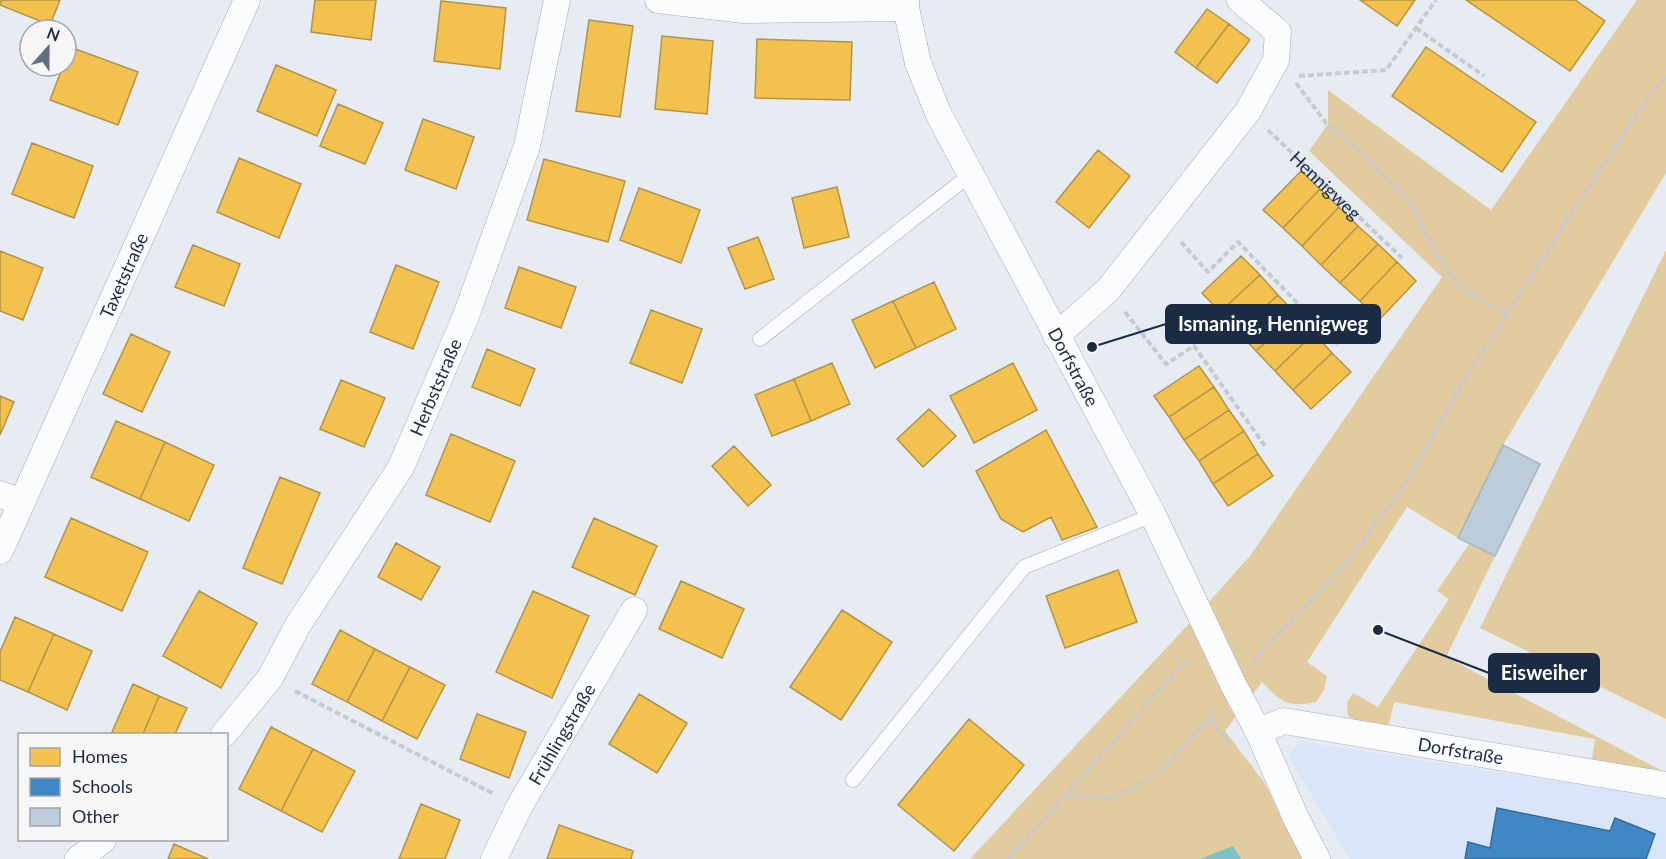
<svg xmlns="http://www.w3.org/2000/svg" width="1666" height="859" font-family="Lato,sans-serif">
<rect width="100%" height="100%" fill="#e7ebf2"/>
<!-- built -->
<path fill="#d9e5f8" d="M1298,741L1666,798V859H1350L1289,758Z"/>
<!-- green -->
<path fill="#e2cb9f" d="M1637,0H1666V173L1503,445L1458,538L1407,507L1307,662L1327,676L1324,690L1316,702C1287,708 1281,702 1262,682L1225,731L1264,782L1303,859H970L1198,614L1250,556L1442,277L1309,151L1328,124V90L1491,210Z
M1666,250V719L1480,628Z
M1469,544L1495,556L1446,657L1666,773L1591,766L1595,739L1394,702L1388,728L1361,723L1348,716L1347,702L1353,693L1378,707L1449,599L1437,591Z"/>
<!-- water -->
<path fill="#7ac2c8" d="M1233,846L1241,859H1200Z"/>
<!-- homes -->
<path fill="#f2c14e" stroke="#b2944b" stroke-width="1.5" d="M1,0H60L50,25L0,5Z
M315,0H376L371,40L311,32Z
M1360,0H1415L1397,26Z
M1466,0H1575L1605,21L1570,71Z
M441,1L506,8L500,69L434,61Z
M1207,9L1229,24L1196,68L1175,52Z
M589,20L633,26L620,117L576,111Z
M1229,24L1250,40L1217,83L1196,68Z
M662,36L713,41L707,114L655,109Z
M757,39L852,42L850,100L755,98Z
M70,47L138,72L118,125L50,100L63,66H66V58Z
M1426,47L1536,122L1502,172L1392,96Z
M276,65L336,90L317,136L257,111Z
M338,104L383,123L365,164L320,146Z
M423,119L474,137L456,189L405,170Z
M32,143L93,166L74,218L12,194Z
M1098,150L1130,176L1089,228L1056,202Z
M239,158L301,184L279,238L217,212Z
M544,159L625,181L608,242L527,220Z
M1301,171L1320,189L1283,228L1263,210Z
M837,187L849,237L804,248L792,198Z
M639,188L700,210L681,263L620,240Z
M1320,189L1339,207L1302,246L1283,228Z
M1339,207L1358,226L1321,265L1302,246Z
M1358,226L1378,244L1340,283L1321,265Z
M758,237L774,279L745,289L728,248Z
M1378,244L1397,262L1360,301L1340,283Z
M193,245L240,264L224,306L175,287Z
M0,251L43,268L23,320L0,311Z
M1241,256L1260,275L1220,312L1202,293Z
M1397,262L1416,281L1379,320L1360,301Z
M396,265L439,282L413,349L370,332Z
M519,267L576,287L561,328L505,308Z
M1260,275L1278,295L1238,332L1220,312Z
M934,282L956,329L916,348L893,301Z
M1278,295L1296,314L1256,351L1238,332Z
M893,301L916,348L875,368L852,320Z
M651,310L702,329L682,383L630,363Z
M1296,314L1314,333L1275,371L1256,351Z
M1314,333L1332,353L1293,390L1275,371Z
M131,334L170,352L142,412L103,394Z
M487,349L535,369L520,406L472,387Z
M1332,353L1351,372L1311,409L1293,390Z
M832,363L850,404L811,421L794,379Z
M1013,363L1037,410L974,443L950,396Z
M1199,366L1214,387L1169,417L1154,396Z
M794,379L811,421L772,436L755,395Z
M341,380L385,398L364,447L320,429Z
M1214,387L1229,410L1184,440L1169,417Z
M0,396L14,402L0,435Z
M929,409L956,436L923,467L897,439Z
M1229,410L1244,431L1199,461L1184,440Z
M116,421L165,442L140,499L91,477Z
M1046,430L1097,527L1062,540L1051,517L1023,532L1001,519L976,471Z
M1244,431L1258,454L1213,484L1199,461Z
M451,434L515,461L490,522L426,495Z
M165,442L214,465L189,521L140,499Z
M734,446L771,485L748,506L712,466Z
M1258,454L1273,476L1228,506L1213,484Z
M280,477L320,493L282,584L243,568Z
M71,518L148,552L122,611L45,577Z
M594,518L657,546L635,595L572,567Z
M396,543L440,567L421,600L378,577Z
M1118,570L1137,622L1065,648L1046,596Z
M681,581L744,609L722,658L659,629Z
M199,591L257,623L221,688L163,656Z
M533,591L589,616L552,698L496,672Z
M842,610L892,642L841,720L790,687Z
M15,617L54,634L28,692L0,680V652Z
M340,630L375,649L347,702L312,684Z
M54,634L92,651L67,710L28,692Z
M375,649L410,667L382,721L347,702Z
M410,667L445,685L417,739L382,721Z
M133,684L159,696L143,734H117L112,732Z
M639,694L687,723L657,773L609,744Z
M159,696L187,708L175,734H143Z
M477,714L526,732L509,778L460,759Z
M969,719L1024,765L954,851L898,805Z
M271,727L313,749L281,811L239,789Z
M313,749L355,771L322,832L281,811Z
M421,804L460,820L445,859H399Z
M559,825L633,851L631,859H547Z
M174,844L208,859H168Z"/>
<!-- schools -->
<path fill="#3f88c5" stroke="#346c9e" stroke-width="1.5" d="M1497,808L1610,831L1615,818L1655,834L1646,859H1465L1468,842L1490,848Z"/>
<!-- building -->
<path fill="#bdccd9" stroke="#a5b5c0" stroke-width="1.5" d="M1503,445L1540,464L1495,556L1458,538Z"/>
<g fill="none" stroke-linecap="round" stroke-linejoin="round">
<defs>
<path id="lane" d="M760,339L970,175
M853,780L1024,567L1153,515"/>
<g id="street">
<path d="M658,0L744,10L906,8"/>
<path id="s2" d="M906,0V8L918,63L939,115L1153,515L1234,686L1258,731L1295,816L1317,859"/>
<path d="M1056,336L1108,290L1248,111L1276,60L1278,32L1240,0"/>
<path d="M0,494L21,503"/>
<path id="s3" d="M0,551L247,0"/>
<path id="s4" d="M1258,731L1284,721L1666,785"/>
<path id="s5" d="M224,734L270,678L298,625L401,467L466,316L527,146L557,0"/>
<path d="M78,859L103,840"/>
<path id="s6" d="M494,859L519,807L634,610"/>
</g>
</defs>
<!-- lane casing -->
<use href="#lane" stroke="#a4acbb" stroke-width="15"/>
<!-- street casing -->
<use href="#street" stroke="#a4acbb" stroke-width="27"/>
<!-- path -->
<g stroke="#c7cacf" stroke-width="4" stroke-dasharray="6 3" stroke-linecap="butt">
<path d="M1416,28L1484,76"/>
<path d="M1299,76L1386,70L1436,0"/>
<path d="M1296,83L1326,123L1361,152L1410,202L1441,261L1461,288L1507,315"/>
<path id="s1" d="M1268,130L1402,258"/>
<path d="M1181,242L1208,272L1238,242L1338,345"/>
<path d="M1125,312L1166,364L1194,346L1265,446"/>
<path d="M1254,662L1266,647L1349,559L1408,480L1461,385L1642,105L1666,76"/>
<path d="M295,691L494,794"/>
<path d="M1209,718L1231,745"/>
<path d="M1068,794L1107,798L1133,788L1162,769L1204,725L1216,710"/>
<path d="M1008,859L1187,659"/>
</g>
<!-- lane -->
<use href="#lane" stroke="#fbfcfd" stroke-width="14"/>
<!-- street -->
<use href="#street" stroke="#fbfcfd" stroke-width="26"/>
</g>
<g text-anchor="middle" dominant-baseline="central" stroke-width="6" stroke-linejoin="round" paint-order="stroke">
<!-- street labels -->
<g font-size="18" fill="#1c2b44" stroke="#f6f6f6">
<text stroke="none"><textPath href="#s1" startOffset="80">Hennigweg</textPath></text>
<text stroke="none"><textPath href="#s3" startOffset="302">Taxetstraße</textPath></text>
<text stroke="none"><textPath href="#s2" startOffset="406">Dorfstraße</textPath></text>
<text stroke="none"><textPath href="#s5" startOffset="408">Herbststraße</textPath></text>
<text stroke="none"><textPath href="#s6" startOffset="142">Frühlingstraße</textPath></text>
<text stroke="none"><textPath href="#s4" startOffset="207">Dorfstraße</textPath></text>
</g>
</g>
<!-- callouts -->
<path fill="none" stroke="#1c2b44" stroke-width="2" d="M1092 347L1166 324M1378 630L1489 673"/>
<g fill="#1c2b44" stroke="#f6f6f6" stroke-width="2">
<circle cx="1092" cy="347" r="6"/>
<circle cx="1378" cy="630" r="6"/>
</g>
<g fill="#1c2b44" stroke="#1c2b44" stroke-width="2">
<rect x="1166" y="305" width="214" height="38" rx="6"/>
<rect x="1489" y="654" width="110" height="38" rx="6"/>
</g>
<g font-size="20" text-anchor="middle" font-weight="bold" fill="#fff">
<text x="1273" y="331">Ismaning, Hennigweg</text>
<text x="1544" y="680">Eisweiher</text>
</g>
<!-- legend -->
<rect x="18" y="733" width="210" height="108" fill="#f6f6f6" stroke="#9fa5af" stroke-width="1.5"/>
<rect x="30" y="748" width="30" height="18" fill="#f2c14e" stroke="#9fa5af" stroke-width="1.5"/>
<text x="72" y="763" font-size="18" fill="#1c2b44">Homes</text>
<rect x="30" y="778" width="30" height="18" fill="#3f88c5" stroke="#9fa5af" stroke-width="1.5"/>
<text x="72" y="793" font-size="18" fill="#1c2b44">Schools</text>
<rect x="30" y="808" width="30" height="18" fill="#bdccd9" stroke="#9fa5af" stroke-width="1.5"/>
<text x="72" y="823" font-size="18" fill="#1c2b44">Other</text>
<!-- north arrow -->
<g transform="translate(48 48) rotate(21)"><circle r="28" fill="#f6f6f6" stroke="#9fa5af" stroke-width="1.5"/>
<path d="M0-4.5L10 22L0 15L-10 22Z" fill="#636e81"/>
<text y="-9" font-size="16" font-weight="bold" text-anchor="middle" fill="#1c2b44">N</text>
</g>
</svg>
